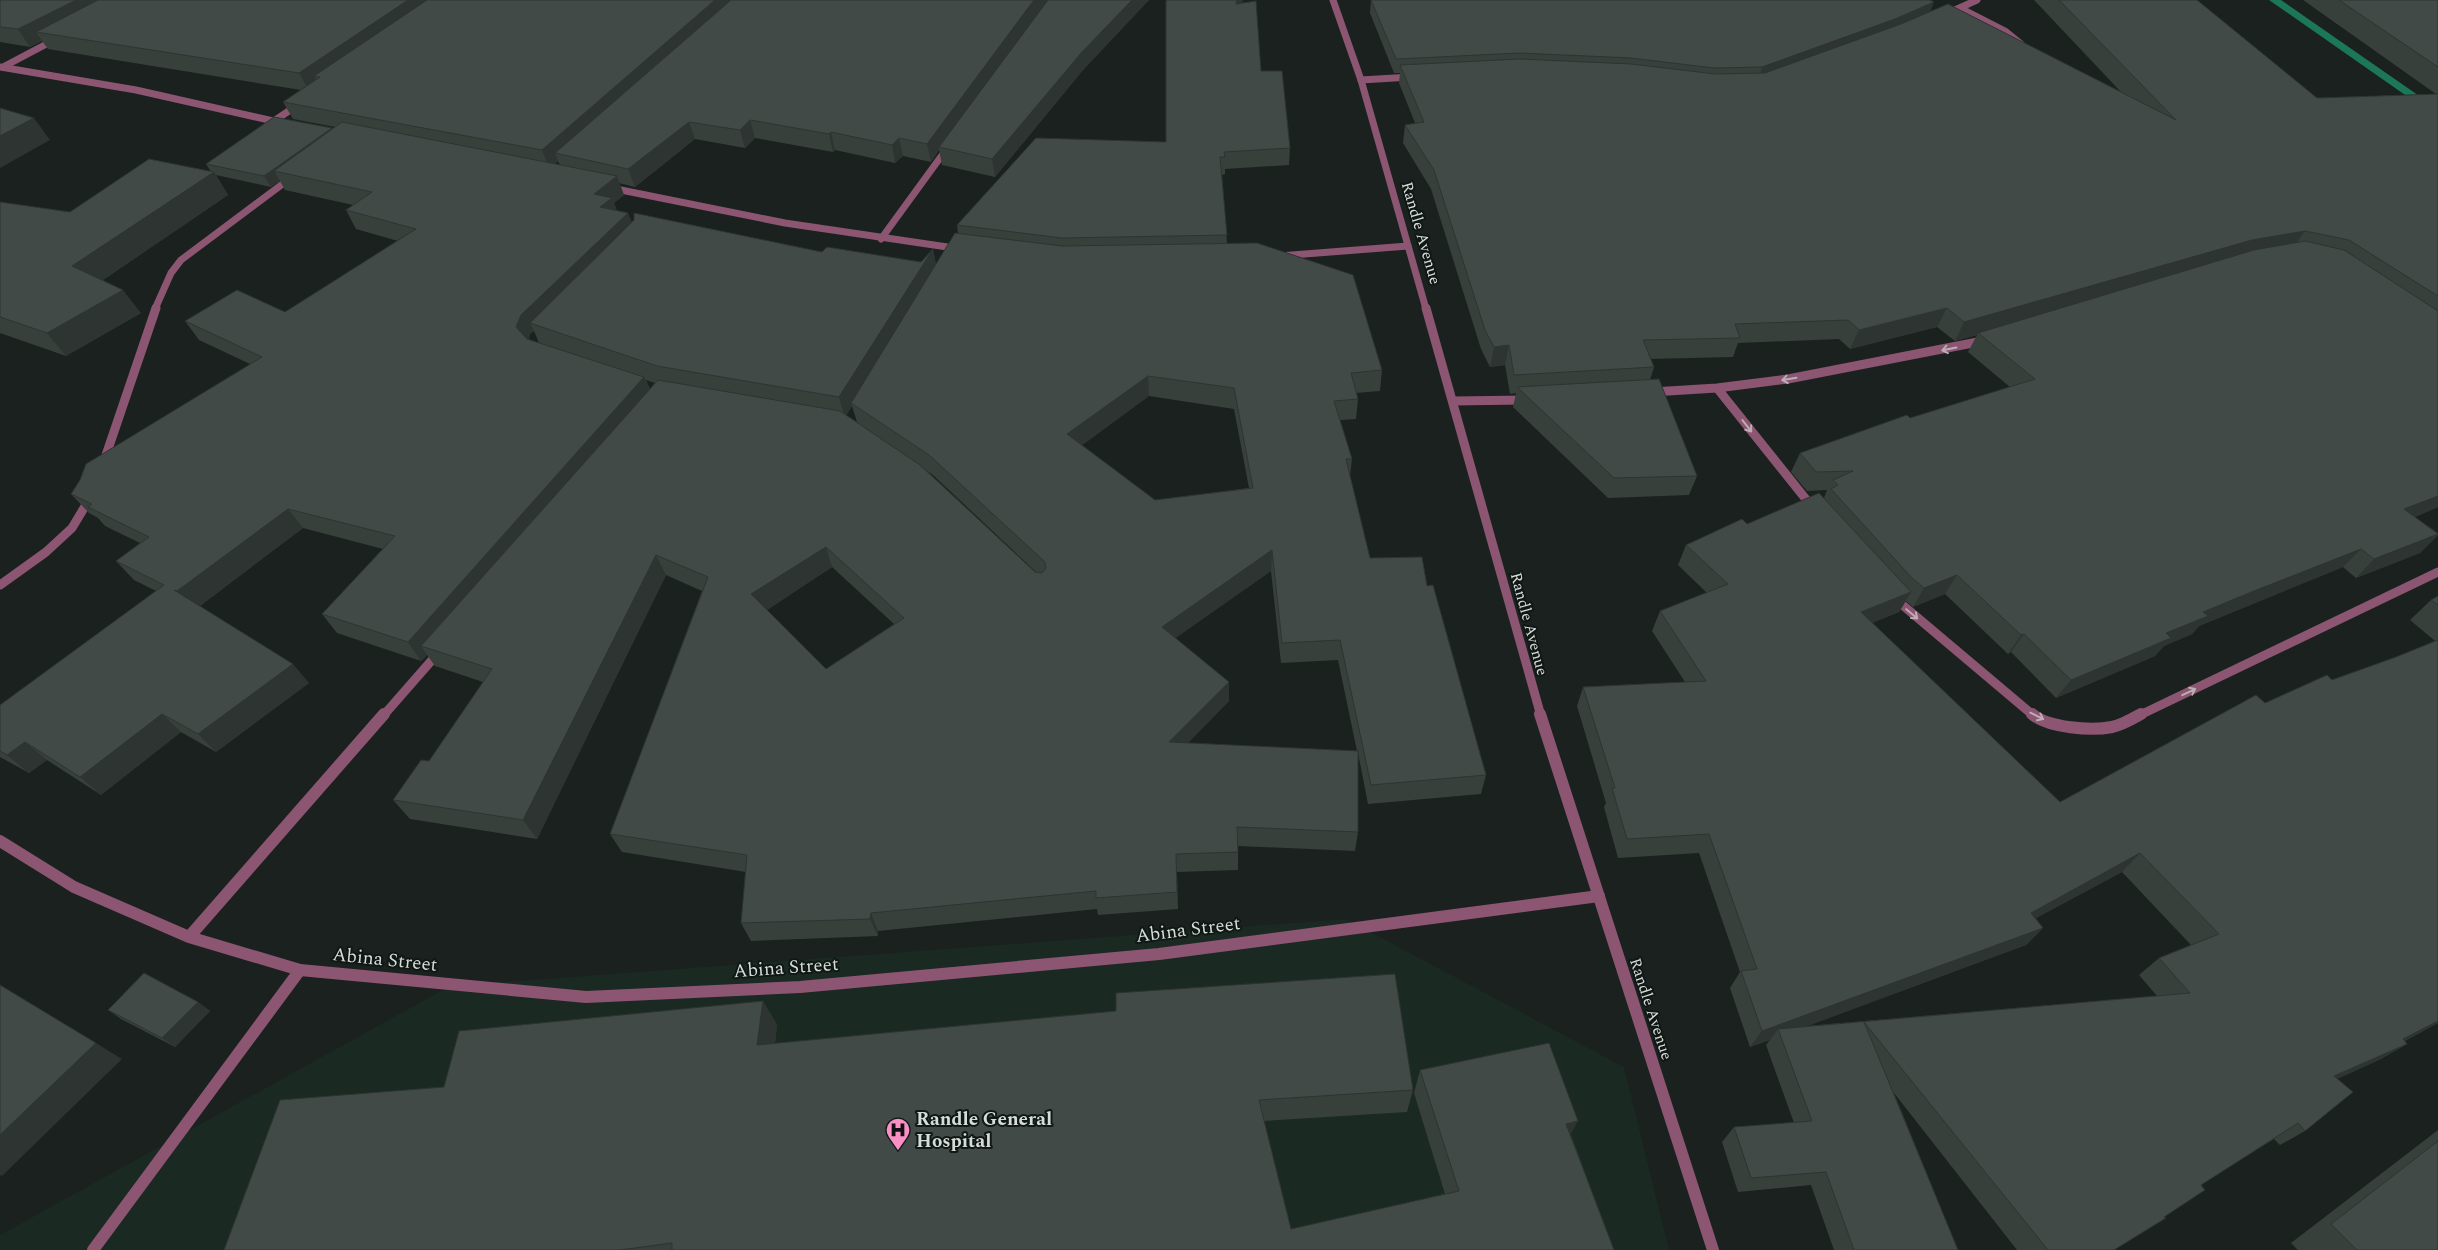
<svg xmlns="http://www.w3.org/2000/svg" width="2438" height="1250" font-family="Spectral,serif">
<rect width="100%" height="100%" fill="#1a211e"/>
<!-- built -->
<path fill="#1a2922" d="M1346,919L1624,1067L1669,1250H0V1235L450,986Z"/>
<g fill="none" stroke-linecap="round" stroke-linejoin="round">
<!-- stream -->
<path fill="#1c7658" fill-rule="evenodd" d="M2269,0H2281L2438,109V118Z"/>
<!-- service-far1 -->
<path stroke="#8c5571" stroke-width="7" d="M3,67L56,39"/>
<!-- service -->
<path stroke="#8c5571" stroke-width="12" d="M93,1250L300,970"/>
<!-- minor-far2 -->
<path stroke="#8c5571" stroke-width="7" d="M1960,8L2005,31L2021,44
M1946,14L1977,0
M0,67L136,90L282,123
M1361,80L1411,77
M274,121L299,104
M611,188L785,223L961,249
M881,239L948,147
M1279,256L1408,246
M155,309L171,273L181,260L292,177"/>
<!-- minor-far1 -->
<path stroke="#8c5571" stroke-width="9" d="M1717,388L1813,508
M1652,392L1717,388L1788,379L1983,341
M1453,401L1528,400
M103,464L156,308
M0,585L46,552L72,528L90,498
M1893,597L2034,716
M383,716L439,652
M2138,716L2438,572"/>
<!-- minor -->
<path stroke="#8c5571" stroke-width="12" d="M2032,714C2048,728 2092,731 2112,727C2122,725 2132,719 2141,714
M0,841L74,887L189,937L300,970L586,997L800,987L1159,954L1599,896
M189,937L384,714"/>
<!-- tertiary-far2 -->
<path stroke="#8c5571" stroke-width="7" d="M1333,0L1361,80L1426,309"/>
<!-- tertiary-far1 -->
<path stroke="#8c5571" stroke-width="9" d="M1426,308L1541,716"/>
<!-- tertiary -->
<path stroke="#8c5571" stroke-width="12" d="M1540,714L1713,1250"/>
</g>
<!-- wall -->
<path fill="#38403c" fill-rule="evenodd" d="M0,0H1149L1083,70L995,177L942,165L939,150L931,162L903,156L895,163L835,150L833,152L755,138L745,148L695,139L635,187L619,183L624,195L614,203L617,211L632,222L822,252L921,262L933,249L936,265L958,234L957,225L1166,142L1242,3L1261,71L1290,148L1289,165L1225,169V174L1222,175L1227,243L1382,370L1380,391L1356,393L1358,399L1356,419L1340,420L1352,459L1350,476L1370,558L1427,586L1486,775L1481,794L1368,804L1358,753V832L1355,851L1238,846V870L1177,872L1178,909L1098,915L1097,909L878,931V936L751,941L741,923L746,872L622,852L610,834L702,591L666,575L537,839L410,819L393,800L429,761L483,682L435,666L427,655L421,661L337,633L322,614L383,549L303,528L200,606L309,683L216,752L181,732L101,795L47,760L29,773L0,757V705L156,591L134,580L116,561L140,543L105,526L98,518L89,513L71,494L250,364L199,340L185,321L285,312L398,241L356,229L346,210L353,205L285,190L280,181L271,187L216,175L228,195L103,280L141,313L66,356L0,333V202L70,212L211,172L206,164L332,129L335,127L293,119L283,102L301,90L48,49L42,41L30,47L0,42ZM558,161L560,165L554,164ZM534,331L539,343L529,339L530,334ZM646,380L655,383L650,389ZM1149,396L1234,409L1249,488L1155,500L1082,445ZM852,406L857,422L846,415ZM926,470L933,475L1036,572H1035ZM832,567L894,624L826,669L767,610ZM1271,571L1281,663L1338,660L1357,751L1188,743L1229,701V682L1175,638Z
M1371,0L1930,12L2121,92L2034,0H2197L2317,98L2436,94L2303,0H2438V507L2415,517L2438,533V535L2420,553L2356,578L2343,567L2199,626L2192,634L2164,646L2155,656L2056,698L2011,652L2008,654L1945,594L1913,607L1906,601L1899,612L1872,623L2060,802L2265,703L2396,657L2435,641L2410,620L2431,600L2438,596V1023L2405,1041L2407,1044L2381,1059L2337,1079L2305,1131L2280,1145L2274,1139L2201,1185L2114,1250H2017L1894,1093L1958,1250H1834L1811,1185L1738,1192L1722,1142L1734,1127L1794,1123L1766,1045L1770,1040L1750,1047L1730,988L1740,972L1699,853L1618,858L1604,807L1606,803L1577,706L1583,687L1685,682L1652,631L1660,611L1707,593L1678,565L1686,545L1824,498L1827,490L1807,491L1791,472L1800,453L2010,387L1968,352L1977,335L1955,341L1937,327L1850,349L1839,339L1738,343L1733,357L1650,359L1654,367L1650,380L1697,476L1689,495L1608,498L1513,407L1516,393L1510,394L1505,365L1490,367L1481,349L1431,189L1403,143L1405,125L1415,123L1399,83L1400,73H1394L1370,13ZM2122,872L2191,945L2159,958L2139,975L2157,996L1806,1026L2026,945L2043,928L2036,918Z
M763,1001L777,1025L775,1043L1413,1090L1407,1112L1264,1121L1291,1229L1445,1194L1414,1093L1420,1070L1571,1135L1614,1250H224L444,1087Z
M198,1002L210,1011L175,1047L121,1019L108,1010Z
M2438,1130V1250H2298L2291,1243Z"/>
<!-- shaded-wall -->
<path fill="#2e3431" d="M76,0H120L36,32L42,41L30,47L18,29Z
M408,0H441L320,77L314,76L319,84L309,91L299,73Z
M715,0H739L555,153L558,161L549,168L542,150Z
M1034,0H1048L939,147V150L931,162L927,144Z
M1132,0H1149L1083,70L995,177L992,159L1082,52Z
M1237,0H1243L1236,20V4Z
M1934,2L1929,15L1758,81L1762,67Z
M34,118L50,140L0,168V136Z
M750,120L755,138L745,148L740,130Z
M689,122L695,139L635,187L628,169Z
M332,128L338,139L274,171L280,181L271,187L264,176Z
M831,132L835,150L833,152L829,134Z
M899,138L903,156L895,163L892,145Z
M214,172L228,195L90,289L72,266Z
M617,176L624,195L614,203L619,217L602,212L594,194Z
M628,213L636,232L530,323L534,331L530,334L526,347L516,327L521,315Z
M2305,231L2291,250L1978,333L1977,335L1955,341L1964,322L2252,240Z
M933,249L937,270L851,403L852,406L845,418L839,397Z
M123,290L141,313L66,356L47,333Z
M1947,308L1937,327L1850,349L1859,330Z
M1509,345L1505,365L1490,367L1494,347Z
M1148,376L1149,396L1069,455L1067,434Z
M644,377L653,396L421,646L427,655L421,661L408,642Z
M2438,496V507L2386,528L2404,509Z
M288,509L303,528L194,610L177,591Z
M2438,534L2420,553L2356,578L2374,559Z
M826,547L832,567L760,614L751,594Z
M2361,549L2343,567L2199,626L2192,634L2164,646L2155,656L2056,698L2071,680L2166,633L2203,612L2249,593Z
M1272,550L1271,571L1163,647L1162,627Z
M656,555L666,575L537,839L523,820Z
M1957,575L1945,594L1913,607L1924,588Z
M1911,592L1899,612L1849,632L1861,612Z
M2024,634L2011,652L2008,654L2021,635Z
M293,664L309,683L216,752L198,734Z
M1229,682V701L1170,761L1169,742Z
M162,714L181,732L101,795L80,777Z
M25,742L47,760L29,773L7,755Z
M2140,853L2122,872L2014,930L2031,913Z
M871,913L878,931V936L870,919Z
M2043,928L2026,945L1781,1036L1778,1029L1770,1040L1750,1047L1762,1031Z
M763,1001L777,1025L772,1068L757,1045Z
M198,1002L210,1011L175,1047L162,1038Z
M2438,1021V1023L2377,1055L2403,1039Z
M96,1043L122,1059L2,1176L0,1175V1135Z
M2407,1044L2381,1059L2309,1091L2334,1076Z
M1578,1121L1566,1143V1124Z"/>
<!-- building -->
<path fill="#414a46" stroke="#2e3431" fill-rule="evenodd" d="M0,0H76L18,29L0,27Z
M98,0H408L299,73L36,32Z
M427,0H715L542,150L283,102L320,77L314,76Z
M731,0H1034L927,144L899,138L892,145L831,132L829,134L750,120L740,130L689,122L628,169L555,153Z
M1048,0H1132L1082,52L992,159L939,147Z
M1166,0H1237L1236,4L1256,1L1261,71H1282L1290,148L1224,152L1225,157H1220L1227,235L1062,238L957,225L1036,138L1166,142Z
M1371,0H1930L1934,2L1895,19L1762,67L1714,68L1631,58L1520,53L1396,59Z
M2059,0H2197L2317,98L2438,94V296L2349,240L2305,231L2252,240L1964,322L1947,308L1859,330L1848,320L1735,324L1740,338L1643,340L1654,367L1514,375L1509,345L1494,347L1485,330L1434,170L1405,125L1424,122L1400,65L1520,59L1631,64L1715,74L1765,73L1901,24L1948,4L2176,120Z
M2339,0H2438V67Z
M0,108L34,118L0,136Z
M274,117L332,128L264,176L206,164Z
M342,122L617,176L594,194L612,198L600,207L628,213L521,315L516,327L527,339L644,377L408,642L322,614L395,536L288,509L177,591L174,590L293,664L198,734L162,714L80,777L25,742L7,755L0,751V705L164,585L116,561L149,537L88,507L92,504L71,494L80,480L86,464L262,357L185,321L237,290L285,312L416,229L346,210L372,192L274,171Z
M149,159L214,172L72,266L123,290L47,333L0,317V202L70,212Z
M634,213L822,252L827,247L921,262L933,249L839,397L657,366L530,323L634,220Z
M955,233L1062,246L1257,243L1353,275L1382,370L1351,373L1358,399L1334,401L1352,459H1346L1370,558L1422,557L1427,586L1433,585L1486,775L1371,785L1340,640L1282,643L1272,550L1162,627L1229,682L1169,742L1358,751V832L1237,827L1238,852L1176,854L1177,892L1096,898V891L871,913L870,919L741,923L747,855L610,834L708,577L656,555L523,820L393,800L421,760L429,761L492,669L421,646L658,380L840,411L920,465L1035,572L1042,573L1046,568L1045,562L929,455L851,403ZM1148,376L1234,388L1253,488L1155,500L1067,434ZM826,547L904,618L826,669L751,594Z
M2305,241L2344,250L2438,311V496L2404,509L2438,534L2374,559L2361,549L2249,593L2203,612L2208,616L2166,633L2171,638L2071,680L2024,634L2021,635L1957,575L1924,588L1912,578L1831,489L1838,485L1833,480L1853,471L1816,472L1800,453L1907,415L1910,418L2035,379L1978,333L2254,250Z
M1659,379L1697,476L1614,478L1517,387Z
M1819,493L1911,592L1861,612L2060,802L2256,695L2265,703L2327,675L2332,680L2396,657L2438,640V1021L2403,1039L2407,1044L2334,1076L2353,1092L2305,1131L2298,1123L2201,1185L2205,1190L2164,1217L2166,1218L2114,1250H2048L1864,1022L1958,1250H1854L1826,1172L1751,1178L1734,1127L1812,1121L1778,1029L2190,993L2159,958L2219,934L2140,853L2031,913L2043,928L1762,1031L1741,971L1757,969L1709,834L1627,839L1612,788H1615L1583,687L1706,681L1660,611L1728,584L1686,545L1742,519L1747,524Z
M2438,596V605L2431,600Z
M144,973L198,1002L162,1038L108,1010Z
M1395,974L1413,1090L1259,1100L1291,1229L1459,1191L1420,1070L1549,1043L1578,1121L1566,1124L1614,1250H672V1243L620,1250H224L280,1100L444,1087L459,1031L763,1001L757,1045L1116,1011V993Z
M0,985L96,1043L0,1135Z
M2438,1141V1250H2357L2331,1224Z"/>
<!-- one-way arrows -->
<defs><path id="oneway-shaft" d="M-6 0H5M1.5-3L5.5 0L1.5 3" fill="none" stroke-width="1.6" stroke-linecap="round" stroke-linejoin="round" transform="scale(1.25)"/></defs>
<g stroke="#bdadb5">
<use href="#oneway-shaft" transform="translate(1949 349) rotate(169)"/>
<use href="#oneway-shaft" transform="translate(1789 379) rotate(171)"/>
<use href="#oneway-shaft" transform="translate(1747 426) rotate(52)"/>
<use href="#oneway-shaft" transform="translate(1912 614) rotate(40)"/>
<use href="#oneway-shaft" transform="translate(2189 692) rotate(-25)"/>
<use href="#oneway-shaft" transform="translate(2037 716) rotate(27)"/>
</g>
<!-- icons -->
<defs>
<symbol id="hospital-pin" viewBox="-11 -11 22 30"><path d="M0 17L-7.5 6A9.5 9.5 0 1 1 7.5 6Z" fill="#fa8fc6" stroke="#101815"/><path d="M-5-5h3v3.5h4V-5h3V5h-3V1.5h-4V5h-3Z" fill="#111"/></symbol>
</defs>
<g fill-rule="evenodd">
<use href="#hospital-pin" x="884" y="1116" width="28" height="38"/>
</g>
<g text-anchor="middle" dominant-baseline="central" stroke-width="4" stroke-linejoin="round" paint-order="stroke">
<!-- street labels -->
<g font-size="16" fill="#d7dcd9" stroke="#101815">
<text transform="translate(1421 233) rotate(74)">Randle Avenue</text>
<text transform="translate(1529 624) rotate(75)">Randle Avenue</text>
<text transform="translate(1651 1009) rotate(72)">Randle Avenue</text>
</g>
<!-- near-street labels -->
<g font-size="19" fill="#d7dcd9" stroke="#101815">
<text transform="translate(1188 930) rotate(-7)">Abina Street</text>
<text transform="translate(385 960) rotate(6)">Abina Street</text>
<text transform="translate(786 968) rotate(-4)">Abina Street</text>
</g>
<!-- near-poi labels -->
<g font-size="19" font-weight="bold" fill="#d7dcd9" stroke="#101815" text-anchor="start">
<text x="916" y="1119">Randle General<tspan x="916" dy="22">Hospital</tspan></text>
</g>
</g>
</svg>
